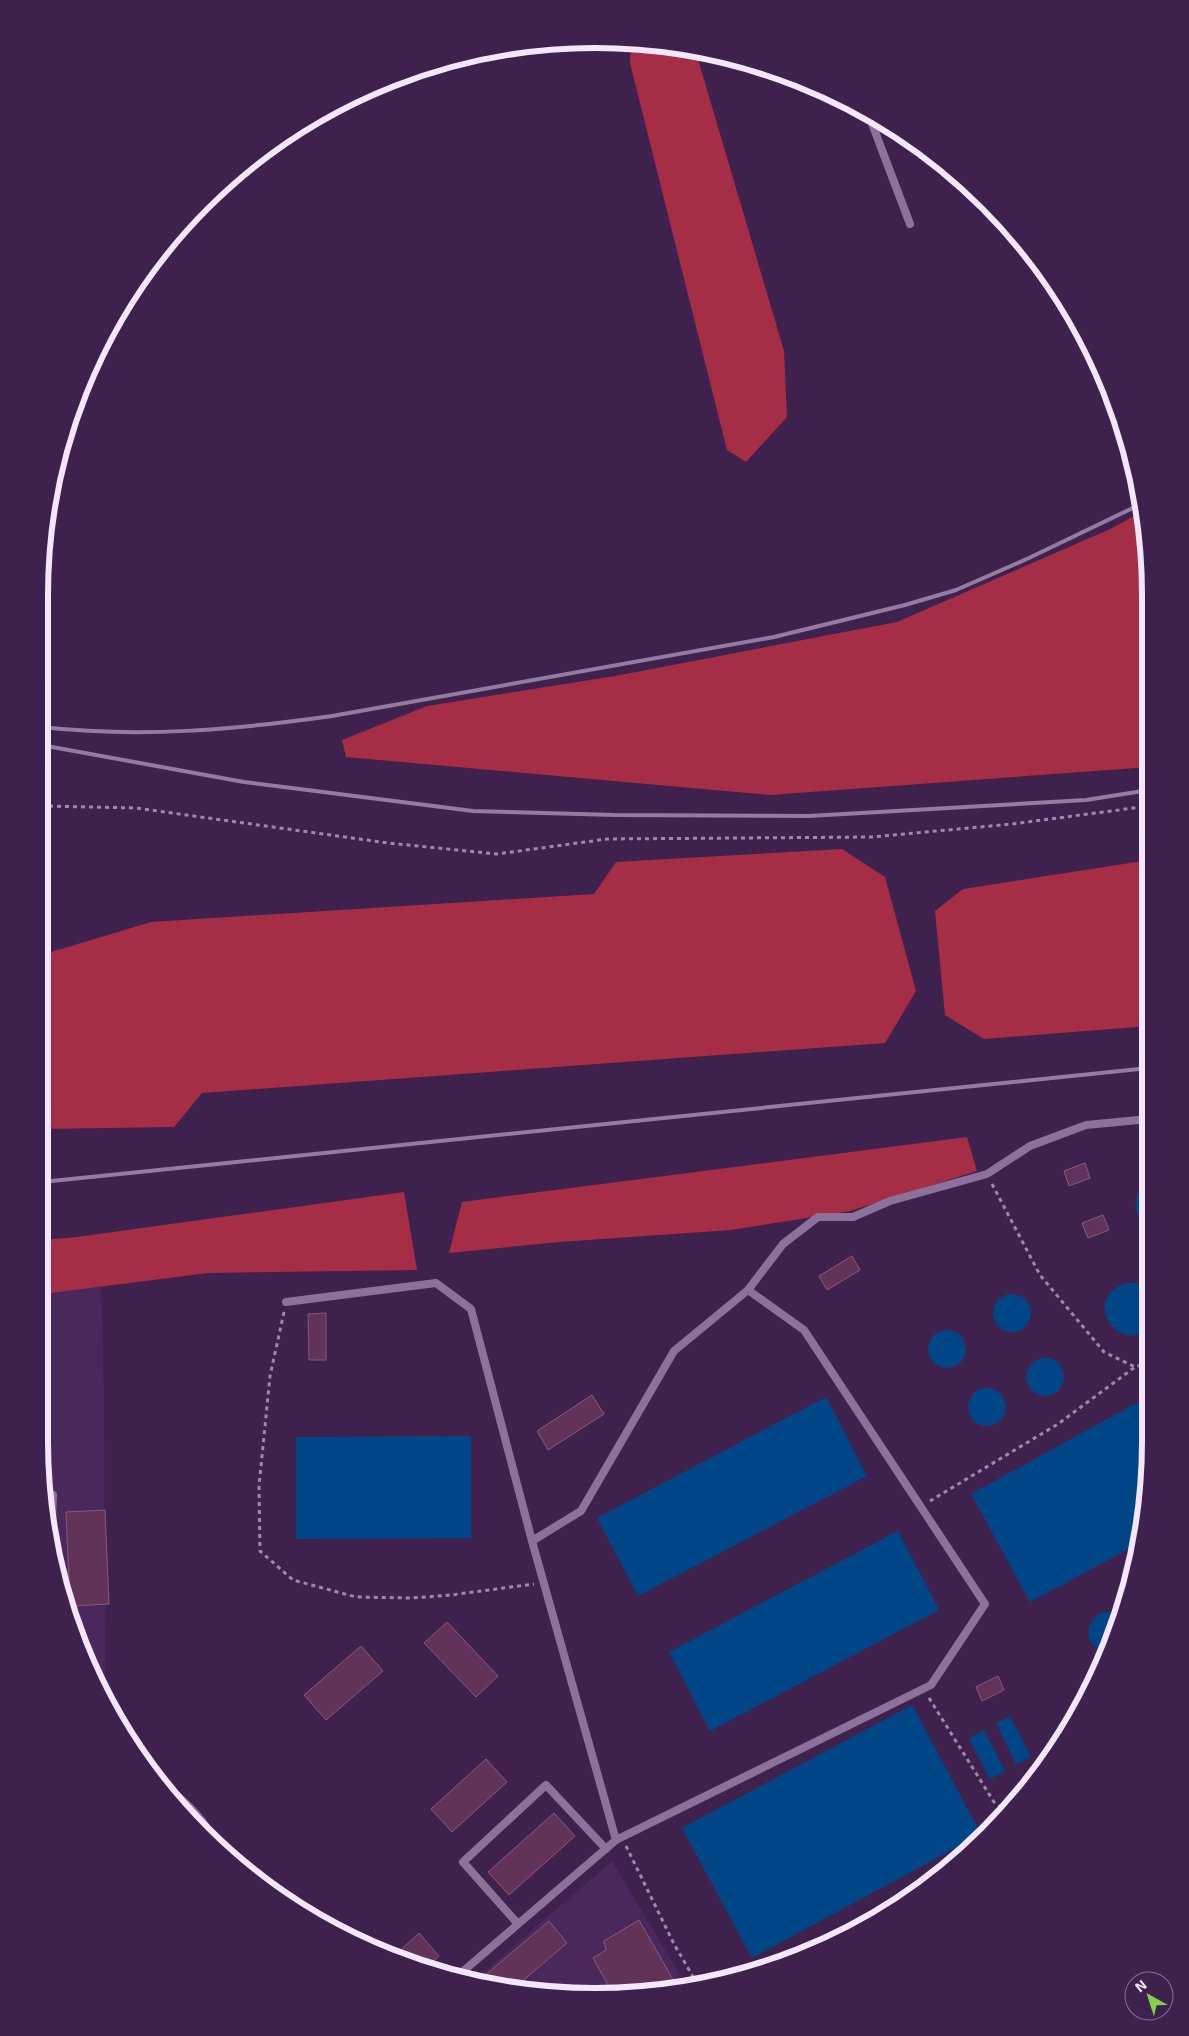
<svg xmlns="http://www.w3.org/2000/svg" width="1189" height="2036" font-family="'Exo 2',sans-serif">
<rect width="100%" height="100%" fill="#3f214e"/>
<!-- built -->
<path fill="#4b285c" d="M43,1278H101L104,1398L105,1702L96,1688L68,1620L44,1514Z
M612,1861L688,1988L631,1996L522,1993L472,1982Z"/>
<!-- forest -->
<path fill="#a52d46" d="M631,42L695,49L784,351L787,417L746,462L727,450L630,63Z
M1140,513L1149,558V767L770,795L346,757L342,740L427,706L615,676L897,622L1108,530Z
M842,849L885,877L916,991L885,1043L202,1093L174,1127L42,1129L41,955L151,922L594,894L616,862Z
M1149,860V1026L984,1039L945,1015L935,911L963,889Z
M967,1137L977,1171L850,1211L731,1230L559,1242L449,1253L462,1202Z
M404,1192L417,1270L208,1273L43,1294V1240L77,1237Z"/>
<!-- water -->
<path fill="#004687" d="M1149,1180V1226C1129,1215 1133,1192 1149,1180Z
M1127,1283H1136L1149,1290V1327C1119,1357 1079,1297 1127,1283Z
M993 1313a19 19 0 1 1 38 0a19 19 0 1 1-38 0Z
M928 1349a19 19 0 1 1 38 0a19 19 0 1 1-38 0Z
M1026 1377a19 19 0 1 1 38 0a19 19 0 1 1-38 0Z
M968 1407a19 19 0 1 1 38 0a19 19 0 1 1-38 0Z
M1149,1396V1478L1136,1545L1030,1602L971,1494Z
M826,1397L867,1476L638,1596L597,1518Z
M471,1436V1538L296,1539V1437Z
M898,1531L939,1610L710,1731L669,1652Z
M1104,1612H1111L1121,1618L1106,1651C1082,1647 1084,1620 1104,1612Z
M912,1705L981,1834L752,1958L682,1828Z
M1010,1716L1031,1757L1016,1764L996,1723Z
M984,1730L1005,1771L990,1779L969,1738Z"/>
<!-- building -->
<path fill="#613359" stroke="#895880" d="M1085,1163L1090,1178L1069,1186L1064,1171Z
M1103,1215L1109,1230L1088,1238L1082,1223Z
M852,1256L860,1270L827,1290L819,1276Z
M326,1313V1360H309L308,1314Z
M592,1395L604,1414L548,1450L537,1431Z
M105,1510L109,1604L70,1606L66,1512Z
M447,1622L498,1676L476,1697L424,1643Z
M361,1646L383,1671L326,1720L304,1695Z
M998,1676L1004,1690L982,1701L976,1687Z
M486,1759L507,1782L452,1832L431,1809Z
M554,1813L575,1836L509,1895L488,1872Z
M639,1920L679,1990L631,1996H614L593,1958L606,1950L604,1941Z
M549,1921L567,1943L512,1990L476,1983Z
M419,1933L439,1956L425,1969L393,1957Z"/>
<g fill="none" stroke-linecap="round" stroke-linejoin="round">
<!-- path -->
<path stroke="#9f89aa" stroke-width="3" stroke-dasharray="4 4" stroke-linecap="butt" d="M41,806L136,808L388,843L497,854L607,839L872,837L1012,824L1149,806
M992,1184L1040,1275L1104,1352L1135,1367L1149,1362
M284,1312L270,1376L259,1486L260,1551L293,1580L356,1597L412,1598L451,1595L534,1584
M930,1501L1058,1424L1135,1367
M929,1698L994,1802L1008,1812
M626,1846L674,1944L699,1987"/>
<!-- service -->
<path stroke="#8c719b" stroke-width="8" d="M868,113L910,224
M748,1290L783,1244L818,1217H853L890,1201L987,1174L1030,1146L1086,1125L1149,1119
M286,1302L436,1283L471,1309L532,1541L616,1840
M51,1547L53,1495
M149,1772C173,1793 206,1815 216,1846
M518,1924L463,1862L546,1785L606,1849
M454,1979L616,1840L931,1685L985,1604L804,1330L748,1290L674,1351L581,1511L532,1541"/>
<!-- rail -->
<path stroke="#937c9f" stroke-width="4" d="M41,727C140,738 233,730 332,716L774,637L905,605L956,590L1029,558L1139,505
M41,745L244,782L473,811L615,815L809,816L1086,800L1149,790
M42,1182L1149,1068"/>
</g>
<!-- crop -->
<path d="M0 0H1189V2036H0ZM595 48H595A547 547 0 0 1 1142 595V1441A547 547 0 0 1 595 1988H595A547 547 0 0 1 48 1441V595A547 547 0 0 1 595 48Z" fill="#3f214e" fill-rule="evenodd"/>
<path fill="none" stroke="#f4e6fd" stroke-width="6" d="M595 48H595A547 547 0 0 1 1142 595V1441A547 547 0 0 1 595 1988H595A547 547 0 0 1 48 1441V595A547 547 0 0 1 595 48Z"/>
<!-- north arrow -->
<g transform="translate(1149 1996) rotate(321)"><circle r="24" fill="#3f214e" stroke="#877094"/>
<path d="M0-4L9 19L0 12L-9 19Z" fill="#87cf4a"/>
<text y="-8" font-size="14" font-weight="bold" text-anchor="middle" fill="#f4e6fd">N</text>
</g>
</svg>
